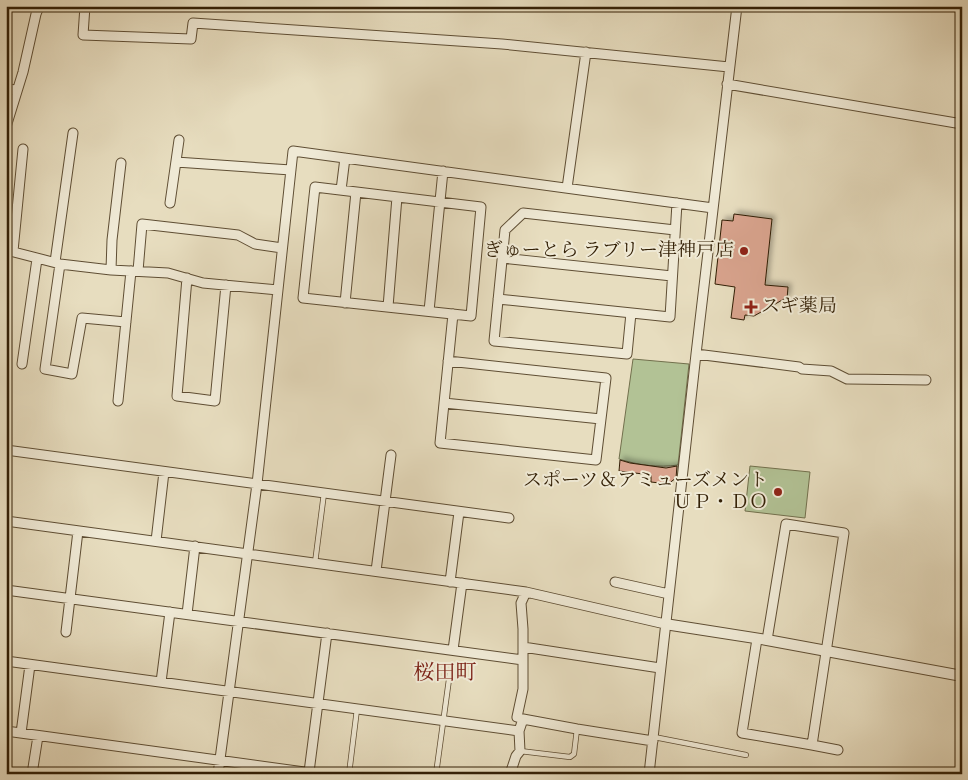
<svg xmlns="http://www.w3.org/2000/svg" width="968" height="780" font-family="'Sorts Mill Goudy','Noto Serif JP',serif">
<defs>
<filter id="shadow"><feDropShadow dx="3.5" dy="-3.5" stdDeviation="2.5" flood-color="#0004"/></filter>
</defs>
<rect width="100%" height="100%" fill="#e7ddbf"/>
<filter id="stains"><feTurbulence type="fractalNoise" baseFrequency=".004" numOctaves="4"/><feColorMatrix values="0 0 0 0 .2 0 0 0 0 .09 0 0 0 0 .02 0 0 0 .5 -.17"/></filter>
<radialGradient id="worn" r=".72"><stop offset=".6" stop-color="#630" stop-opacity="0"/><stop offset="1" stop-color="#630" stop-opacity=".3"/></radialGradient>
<!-- green -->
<path fill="#b2c295" stroke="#72704d" d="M633,359L689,364L678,465C659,468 637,465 619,459Z
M750,466L810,472L805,518L745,511Z"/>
<!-- building -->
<path fill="#d8a38d" stroke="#321f05" filter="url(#shadow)" d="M734,214L772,219L765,285L788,287L787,299H784L754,316L745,315L744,320L731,318L735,287L715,284L722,220L733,221Z
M620,460L630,463L666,468L677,466L676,478L668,484L651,482V475L619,471Z"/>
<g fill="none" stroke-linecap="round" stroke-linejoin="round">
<defs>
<path id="service" d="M315,563L324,493
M654,737L746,755
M520,751L570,757L574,754L577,729
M349,774L357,709
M436,774L450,672"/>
<path id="minor" d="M85,6L83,35L191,39L193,23L502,44L729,67
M727,84L962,124
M6,89L17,90
M6,127L23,72L36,14L38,9L42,6
M176,162L291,170
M315,187L481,207L471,316L303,298Z
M567,188L586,52
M341,190L345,158
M170,203L179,140
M6,250L60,264L111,270L168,273L203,283L278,290
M13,251L23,149
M502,258L672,276
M55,262L73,133
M60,264L45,369L72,374L82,318L126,322
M111,270L112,240L121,163
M138,271L142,224L238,235L255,244L282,248
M187,278L177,396L215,401L226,285
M498,299L670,317L677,203
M345,303L356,192
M388,307L397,197
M429,311L443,171
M631,313L627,354L494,341L505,230L523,213L675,230
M696,354L799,367L802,369L831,371L847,379L926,380
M448,361L606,378L596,460L440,443C444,400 449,357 453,314
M22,364L37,259
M118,401L131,271
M444,403L601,419
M6,450L509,518
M6,521L526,592L665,624
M156,541L164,472
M376,571L391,455
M450,582L459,512
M615,582L669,594
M6,590L523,660
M187,614L195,546
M66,632L78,531
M757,639L742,733L812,745L844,533L786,524L767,640
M523,647L660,668
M453,650L462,583
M6,661L519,731
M161,682L170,612
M523,719L517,717L523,689V629L521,603L526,592
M6,731L319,774
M21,733L30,665
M812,745L838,750
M309,772L327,633
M32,774L38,736
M218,774L257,484L293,151L713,208
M510,774L516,756L520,751L519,731L523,719L577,729L653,741
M649,774L696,354L737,6"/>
<path id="tertiary" d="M665,624L767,640L962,676"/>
</defs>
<!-- service casing -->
<use href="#service" stroke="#5f4e34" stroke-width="6"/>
<!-- minor casing -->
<use href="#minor" stroke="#5f4e34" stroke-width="11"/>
<!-- tertiary casing -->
<use href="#tertiary" stroke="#5f4e34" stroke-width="12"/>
<!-- service -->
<use href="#service" stroke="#efe9d5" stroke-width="4.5"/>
<!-- minor -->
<use href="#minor" stroke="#efe9d5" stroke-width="9"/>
<!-- tertiary -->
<use href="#tertiary" stroke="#efe9d5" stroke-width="10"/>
</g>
<!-- markers -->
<g fill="#8f2418" stroke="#efe9d5" stroke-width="2">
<circle cx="744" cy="251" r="5"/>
<path d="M748.5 299.5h5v5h5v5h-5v5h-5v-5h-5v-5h5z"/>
<circle cx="778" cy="492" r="5"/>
</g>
<g text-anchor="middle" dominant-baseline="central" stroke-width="4" stroke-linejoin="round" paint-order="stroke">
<!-- poi labels -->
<g font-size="19" fill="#321f05" stroke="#efe9d5" text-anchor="end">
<text x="734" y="251">ぎゅーとら ラブリー津神戸店</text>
<text x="761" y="307" text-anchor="start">スギ薬局</text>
<text x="768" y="481">スポーツ＆アミューズメント<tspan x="768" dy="22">ＵＰ・ＤＯ</tspan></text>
</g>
<!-- quarter labels -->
<g font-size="21" fill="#7a1f14" stroke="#efe9d5">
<text x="445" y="674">桜田町</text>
</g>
</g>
<!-- margin -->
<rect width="968" height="780" fill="none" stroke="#e7ddbf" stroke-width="25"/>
<rect x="8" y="8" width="953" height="765" fill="none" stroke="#321f05" stroke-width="2.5"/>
<rect x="12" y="12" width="943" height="755" fill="none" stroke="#321f05"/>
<rect width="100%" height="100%" filter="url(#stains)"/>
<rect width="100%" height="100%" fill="url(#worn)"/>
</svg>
